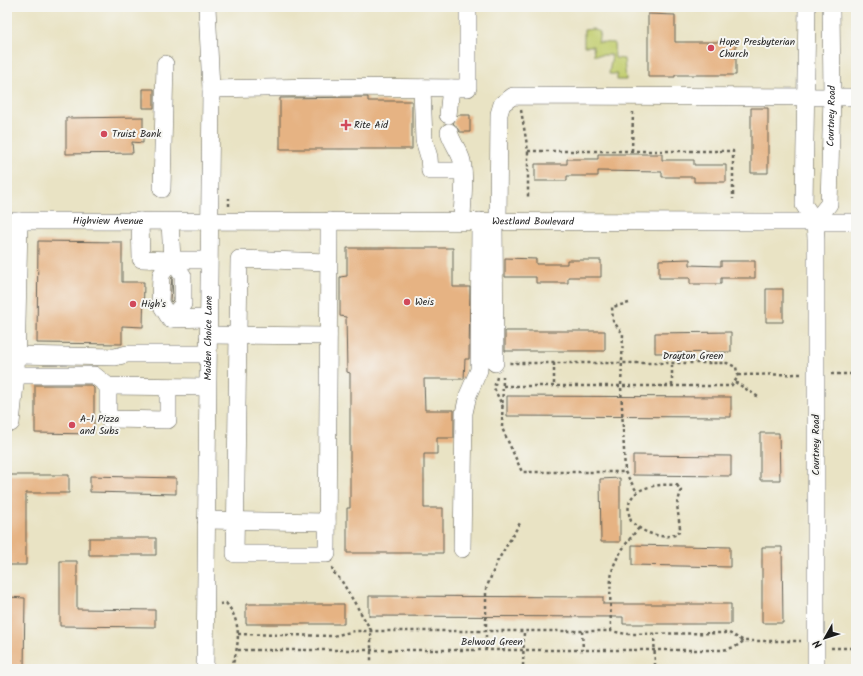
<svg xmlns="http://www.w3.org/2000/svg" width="863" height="676" font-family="Kalam,sans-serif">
<rect width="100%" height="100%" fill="#f6f6f2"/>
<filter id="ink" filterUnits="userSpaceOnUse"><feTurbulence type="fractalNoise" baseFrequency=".025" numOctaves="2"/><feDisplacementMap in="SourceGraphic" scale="8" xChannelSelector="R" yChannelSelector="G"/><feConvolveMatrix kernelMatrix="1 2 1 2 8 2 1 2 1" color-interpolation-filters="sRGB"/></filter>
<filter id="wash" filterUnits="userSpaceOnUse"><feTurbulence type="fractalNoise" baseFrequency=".012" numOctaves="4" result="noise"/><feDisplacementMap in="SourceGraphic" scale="16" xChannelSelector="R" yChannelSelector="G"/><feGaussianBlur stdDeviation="0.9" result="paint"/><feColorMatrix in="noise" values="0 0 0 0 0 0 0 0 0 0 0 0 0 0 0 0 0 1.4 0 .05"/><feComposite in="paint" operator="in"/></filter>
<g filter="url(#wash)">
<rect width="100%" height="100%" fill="#e9e3c4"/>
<!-- green -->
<path fill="#c2ce70" stroke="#6f7546" d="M593,29L600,32L598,42L614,43L615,58L624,59L626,80H617V74H609L612,55H594L593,46H584V30Z"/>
<g id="blocks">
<!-- building -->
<path fill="#e6b383" d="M648,14L675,15V42H736V75H675V77H648Z
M143,89H154V108H143Z
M368,97V101H412V149H280V98Z
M751,108H768V173H751Z
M458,115H470V132H460L453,123Z
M143,117V143L132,142L133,153L66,154V118Z
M598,154H662V160H694V165H726V182H694V177H662V172L598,171V176H567V181H535V164H567V159H598Z
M38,241L122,242V282H144L143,327L122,326V344L37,343Z
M347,248H453V287H470L469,359H465L464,379H424L425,410H454V438H437V454H424V508H443V553H347V508H350V373L347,372L346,317L340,316V277L347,276Z
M505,258L536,259V264H567V260H601V277H568V283H536V277H505Z
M690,259V265L721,266V261H755V278H721V284H690V278H659V260Z
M172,277L173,300L171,302L170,300Z
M766,289H783V322H766Z
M505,331H605V351H505Z
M731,332V352L655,353V333Z
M35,385H91L94,388V434L35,433Z
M507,396L731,397V417L507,416Z
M760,433H779L780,480H760Z
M633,455L731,456V476L633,475Z
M9,475H69V493H26V565H9Z
M90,476L176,478V494L90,492Z
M620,478V542H601L600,479Z
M89,538H156V555H89Z
M632,545L730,547V567L632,565Z
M762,547H782L783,623H762Z
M60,561H77V609L155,610V627L60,626Z
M369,596L603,597V604H731V624H623V617L369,616Z
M8,597L25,598L24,669H7Z
M246,604H344V624H246Z"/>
</g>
</g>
<g filter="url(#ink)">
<use href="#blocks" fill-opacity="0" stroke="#646257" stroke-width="1"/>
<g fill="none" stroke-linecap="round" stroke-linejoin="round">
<defs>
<g id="minor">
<path d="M807,7L804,205L815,221L816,239V669"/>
<path d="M422,88L424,140L429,157L430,171H463"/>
<path d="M211,89L323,87L468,88V7"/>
<path d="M448,115L451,88"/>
<path d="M449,132C452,143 460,152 462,161C466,180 462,202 462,221"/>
<path d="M162,189L165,64"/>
<path id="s1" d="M7,221L856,222"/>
<path d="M19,221L16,375H94L108,386L207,387"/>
<path d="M140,221L141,259L172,260L170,222"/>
<path d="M494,221L495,363"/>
<path d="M498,221L499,114L502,104L513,96L856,97"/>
<path id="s2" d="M815,221L829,204L832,96L831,7"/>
<path d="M172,260H209"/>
<path d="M328,262L239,259L235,554H327L329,236V221"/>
<path d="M170,319L183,304V276L172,260"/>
<path d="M170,319L160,303L161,275L172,260"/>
<path d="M170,319L208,318"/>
<path d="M208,335L328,336"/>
<path d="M17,355L115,357L127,354H207"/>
<path d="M108,386V419L168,420V387"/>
<path d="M11,423L16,375"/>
<path d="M206,520L327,522"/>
<path d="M462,549L464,413L468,395L479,370L480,221"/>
<path id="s3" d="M205,669L211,89L207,7"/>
</g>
</defs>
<!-- minor casing -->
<use href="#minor" stroke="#646257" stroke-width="18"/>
<!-- path -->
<path stroke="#646257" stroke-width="2.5" stroke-dasharray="3 3" stroke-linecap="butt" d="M521,110L528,151V199
M528,151H733V199
M632,151L633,112
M229,206V198
M629,303L612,307L613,321L623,334L621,386L625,472L637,492
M554,363V386
M831,374H856
M738,375L802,374
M503,376L502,428L522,472H625
M497,377L494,388L503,407
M735,382L760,398
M503,386H731L738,377L736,367L727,363H509
M672,386V364
M677,485L681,491L677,505L680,528L678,534C662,540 642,533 631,521C619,489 653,483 677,485Z
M332,567L333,572L341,580L371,630V662
M220,604L226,603C243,623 239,647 231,669
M582,631L583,650
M611,631C611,612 608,581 614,565C620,551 629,539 639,528
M654,633L655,665
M238,634L333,636L355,631H611L626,634L729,633L744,641H801
M831,648H856
M238,650H723L735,647L744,641
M486,650V589L497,562L520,523
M523,666L524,631"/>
<!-- minor -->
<use href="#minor" stroke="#fff" stroke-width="17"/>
</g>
</g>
<!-- markers -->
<g fill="#d1495b" stroke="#f6f6f2" stroke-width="1.5">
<circle cx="711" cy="48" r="4"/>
<path d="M344 119h4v4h4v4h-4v4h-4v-4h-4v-4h4z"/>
<circle cx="104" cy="134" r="4"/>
<circle cx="407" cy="302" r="4"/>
<circle cx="133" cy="304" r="4"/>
<circle cx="72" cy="425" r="4"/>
</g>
<g text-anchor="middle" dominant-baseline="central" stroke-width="4" stroke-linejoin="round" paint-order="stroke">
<!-- poi labels -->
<g font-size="10" fill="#1c1c1c" stroke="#f6f6f2" text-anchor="start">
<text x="719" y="42">Hope Presbyterian<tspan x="719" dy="12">Church</tspan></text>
<text x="354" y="125">Rite Aid</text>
<text x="112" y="134">Truist Bank</text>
<text x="415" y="302">Weis</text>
<text x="141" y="304">High's</text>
<text x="80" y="419">A-1 Pizza<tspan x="80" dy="12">and Subs</tspan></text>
</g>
<!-- street labels -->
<g font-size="10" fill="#1c1c1c" stroke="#f6f6f2">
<text stroke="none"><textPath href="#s2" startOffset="110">Courtney Road</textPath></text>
<text stroke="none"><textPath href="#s1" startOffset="101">Highview Avenue</textPath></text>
<text stroke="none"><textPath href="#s1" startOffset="526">Westland Boulevard</textPath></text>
<text stroke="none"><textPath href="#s3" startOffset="331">Maiden Choice Lane</textPath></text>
<text x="693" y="356">Drayton Green</text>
<text transform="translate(816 445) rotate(-90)">Courtney Road</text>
<text x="492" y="642">Belwood Green</text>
</g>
</g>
<!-- margin -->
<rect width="863" height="676" fill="none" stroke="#f6f6f2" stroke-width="24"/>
<!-- north arrow -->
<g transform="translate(825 638) rotate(231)" stroke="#f6f6f2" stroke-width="3" paint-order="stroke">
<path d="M0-3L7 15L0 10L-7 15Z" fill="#1c1c1c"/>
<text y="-6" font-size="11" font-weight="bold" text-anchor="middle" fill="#1c1c1c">N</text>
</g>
</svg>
